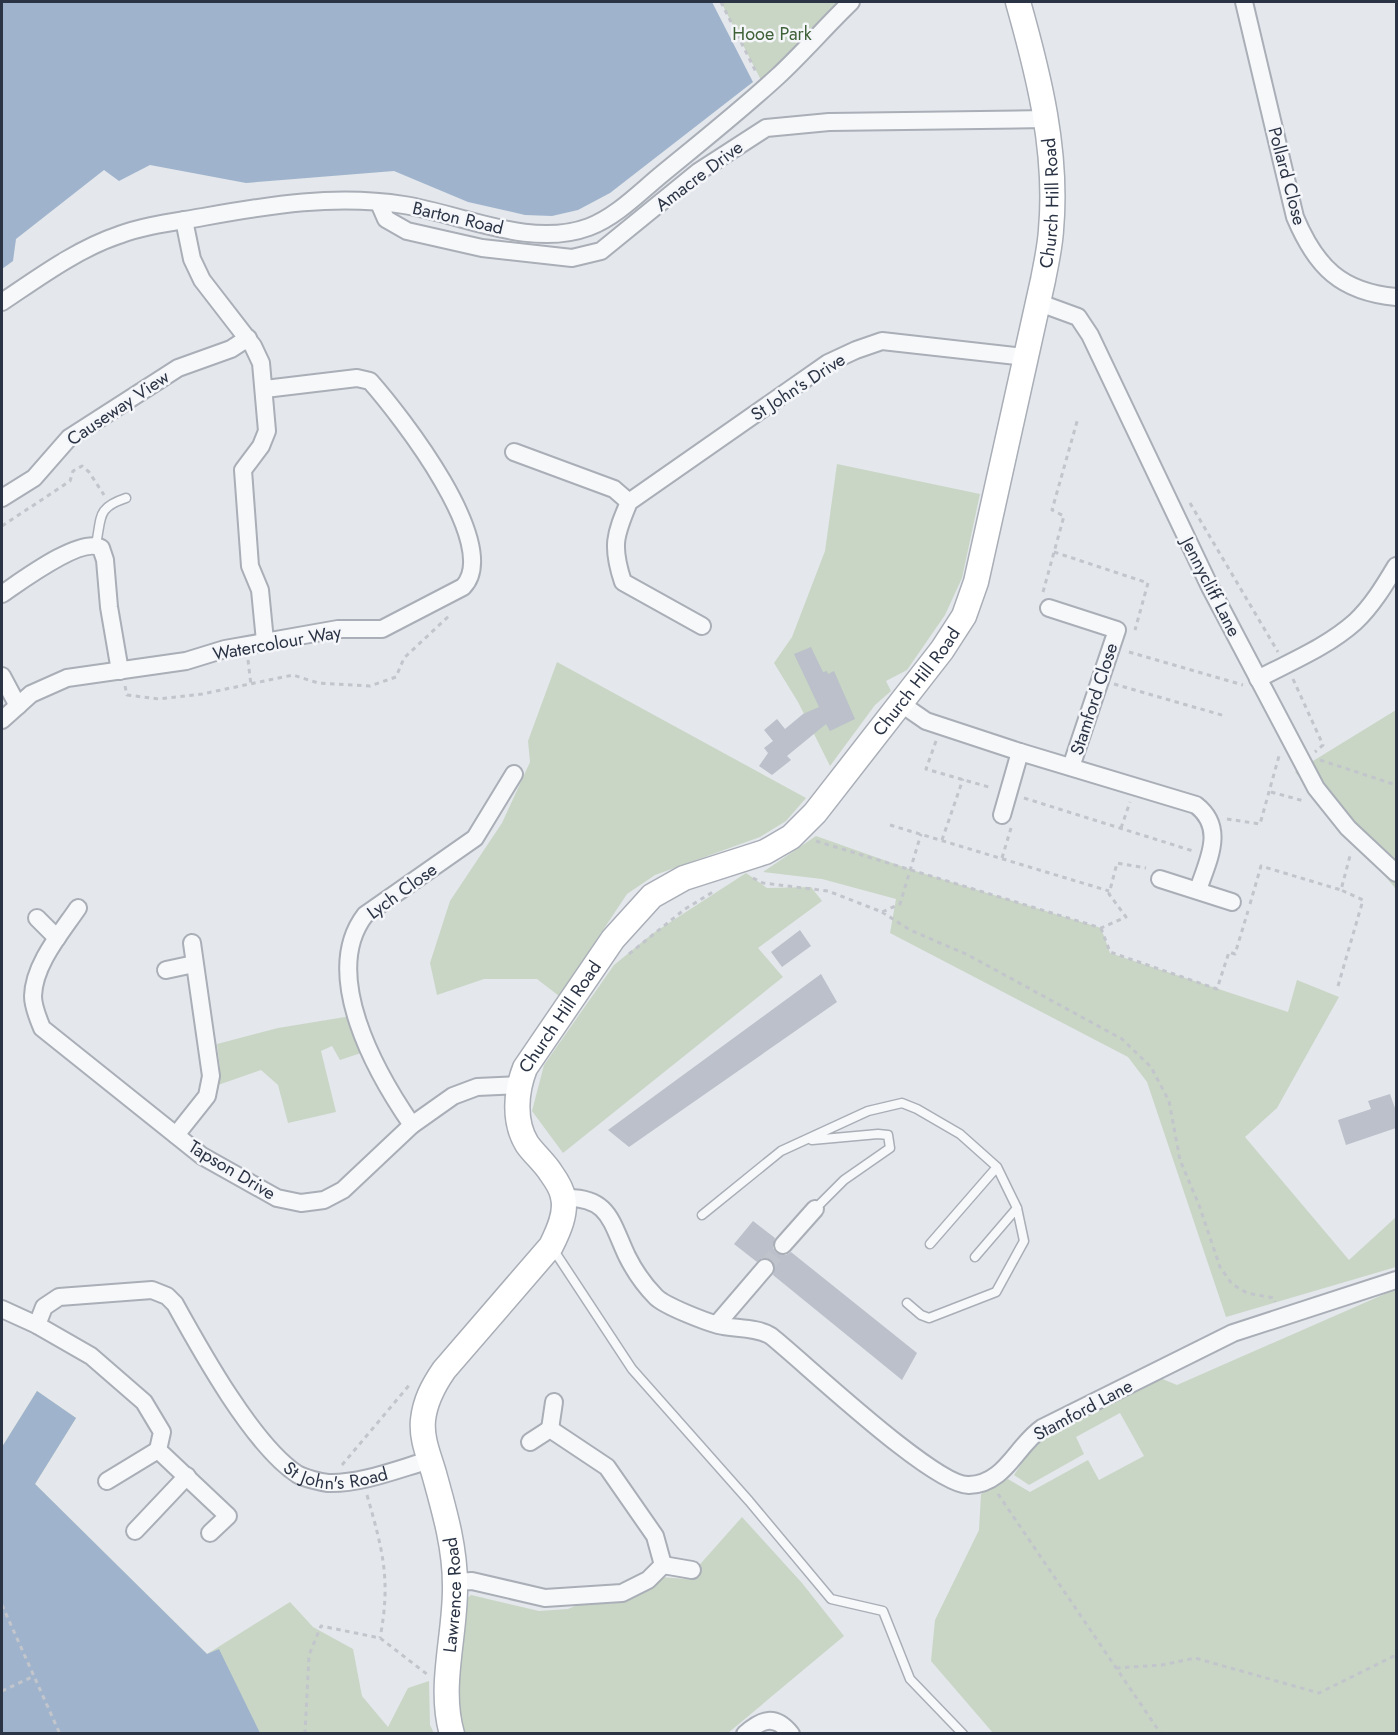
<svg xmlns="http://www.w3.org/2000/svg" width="1398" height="1735" font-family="Jost,sans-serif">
<rect width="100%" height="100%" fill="#e4e7ec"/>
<!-- green -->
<path fill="#c9d6c5" d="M721,2H851L765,88Z
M837,464L980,494L962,578L945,615L907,670L886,681L891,691L875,705L830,766L798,702L774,663L792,637L825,551Z
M557,662L806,798L786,821L760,837L655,875L627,894L559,996L537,979H484L437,995L430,963L450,901L502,823L530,762L528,741Z
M1396,710V889L1295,772Z
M816,836L912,870L1101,928L1110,953L1288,1012L1297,980L1339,997L1277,1108L1245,1137L1349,1260L1396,1217V1267L1226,1317L1147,1082L1128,1057L890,933L896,899L822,879L763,872Z
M746,873L767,888L811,887L822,901L758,948L783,977L563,1153L532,1111L544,1065L614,965L652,934Z
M351,1016L361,1053L340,1060L332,1046L321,1051L336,1112L288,1123L278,1085L261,1070L218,1085L220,1069L217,1044L278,1028Z
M1396,1289V1733H993L931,1661L935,1620L979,1530L981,1494L1008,1479L1030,1492L1088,1460L1099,1480L1144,1456L1120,1413L1076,1437L1084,1454L1029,1485L1014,1475L1040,1435L1160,1378L1177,1385Z
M37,1391L76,1418L35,1484L207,1654L290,1602L313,1627L353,1649L362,1696L388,1727L408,1688L429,1681L430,1725L434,1733H189L2,1447Z
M742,1517L802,1583L844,1636L728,1733H462L454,1690L464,1601L471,1595L539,1611L568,1609L580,1604H611L638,1594L661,1577L687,1579Z"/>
<!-- water -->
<path fill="#9fb4cc" d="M2,2H712L753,82L610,193L578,210L552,216L525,215L468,202L394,171L246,183L150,165L119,181L104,170L16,239L13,261L2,269Z
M37,1391L76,1418L35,1484L207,1654L219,1649L260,1733H2V1447Z"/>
<!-- building -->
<path fill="#bbc0ca" d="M811,647L823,672L827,671L828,674L834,671L855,719L830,731L826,724L787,756L791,760L772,775L759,766L768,753L764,748L773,741L764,730L777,719L785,729L803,714L819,707L794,654Z
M800,930L811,946L782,967L771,952Z
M821,974L837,1002L629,1147L608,1130Z
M1390,1094L1396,1111V1128L1346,1145L1338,1120L1371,1109L1368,1101Z
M753,1221L775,1238L773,1248L777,1253L786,1255L791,1252L917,1353L902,1380L773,1275L775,1265L771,1260L762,1258L757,1262L734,1244Z"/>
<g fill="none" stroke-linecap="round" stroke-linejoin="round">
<!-- street-tunnel -->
<path stroke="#bfc3cb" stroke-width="16" stroke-dasharray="16 8" stroke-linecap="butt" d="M765,1268L783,1245"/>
<defs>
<path id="lane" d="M96,544C102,517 96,508 126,498
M812,1140L878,1134L888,1135L890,1148L844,1180L815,1209
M702,1215L781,1151L868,1111L902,1103L917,1109L960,1134L997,1167L1017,1208L1024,1241L996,1292L929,1318L921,1315L907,1303
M930,1244L997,1167
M553,1249L632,1369L749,1501L831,1599L883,1611L910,1679L963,1734
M975,1257L1017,1208"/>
<g id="street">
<path d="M1244,2L1295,217C1316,267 1341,292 1396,297"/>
<path d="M379,203L386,219L407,231L482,248L572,258L601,251L698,172L766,128L829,122L1046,119"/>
<path d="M184,220L192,259L202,280L253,346L261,363L267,431L261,446L243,470L250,566L260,590L265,641"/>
<path d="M2,302C38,278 77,249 119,235C146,225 175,222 203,217C270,205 336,194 404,205C462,214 530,249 589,227C616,217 640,192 662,174C701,142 740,111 777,77C802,54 826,26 851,2"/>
<path d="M1037,302L1078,317L1090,335L1210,587L1316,788L1348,828L1396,873"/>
<path d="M514,452L614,489L629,502"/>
<path d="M2,498L34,478L69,438L178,368L231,349L248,338"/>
<path d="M2,594C20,582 81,536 101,548L105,560L109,607L120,671"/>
<path d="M1049,608L1117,630L1071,767"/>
<path d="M702,626L623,582C611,546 615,535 629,502L828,363L856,350L882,341L1025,357"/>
<path d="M2,676L18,706"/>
<path d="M1258,679C1290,662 1327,647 1355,622C1372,606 1384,586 1396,566"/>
<path d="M900,703L926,721L1020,752L1196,805C1226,828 1208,860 1198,890"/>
<path d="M2,720L31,694L67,678L186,661L225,649L338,629H382L463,587C503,546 400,415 370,381L357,378L265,389"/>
<path d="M1002,815L1020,752"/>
<path d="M1160,879L1232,902"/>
<path d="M78,908C61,933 34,964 33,996C33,1007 38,1018 42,1028L202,1156L277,1198L301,1203L324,1200L343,1190L412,1125L453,1096L477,1087L519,1085"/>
<path d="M37,918L57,938"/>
<path d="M166,970L194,964"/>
<path d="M412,1125C376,1073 320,974 365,915L475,838L514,774"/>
<path d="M176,1135L207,1096L211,1076L192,943"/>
<path d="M564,1198C609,1196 611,1222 627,1256C634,1270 644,1285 656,1297C665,1306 704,1321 718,1325C733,1329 758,1327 771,1336C805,1363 935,1487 969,1485C1005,1484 1016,1446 1042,1428L1233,1333L1396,1280"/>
<path d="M783,1245L815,1209"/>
<path d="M2,1309L37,1325L91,1356L144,1402L162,1432L158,1450L228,1516L210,1533"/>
<path d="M717,1324L765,1268"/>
<path id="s1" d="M37,1325L44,1307L59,1297L152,1290L167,1296L175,1304C201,1351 253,1445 297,1474C304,1478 320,1482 328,1483C362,1484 398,1469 430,1460"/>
<path d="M550,1429L554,1402"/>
<path d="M107,1481L158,1450"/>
<path d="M135,1531L187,1476"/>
<path d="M663,1565L692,1570"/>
<path d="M455,1582L472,1581L545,1598L622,1593L648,1580L663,1565L655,1536L607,1467L550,1429L530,1442"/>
<path d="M745,1734C762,1719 775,1714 791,1734"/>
</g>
<g id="secondary">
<path id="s2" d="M452,1734C438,1686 456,1634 455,1585C455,1548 445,1513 435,1477C430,1458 421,1440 423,1420C425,1401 433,1386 444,1370L551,1246C558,1232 567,1213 563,1197C562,1189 556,1180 551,1173C544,1162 534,1154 527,1144C513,1121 516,1091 525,1068L613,939L652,896L684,878L765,852L791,837L815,813L942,650L964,616L976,582L1043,280C1046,264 1050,247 1051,230C1058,152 1039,76 1018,2"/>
</g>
</defs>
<!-- lane casing -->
<use href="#lane" stroke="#a9aeb7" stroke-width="11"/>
<!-- street casing -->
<use href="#street" stroke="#a9aeb7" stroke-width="20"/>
<!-- secondary casing -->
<use href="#secondary" stroke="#a9aeb7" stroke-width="27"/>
<!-- path -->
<path stroke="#c2c5cb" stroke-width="3" stroke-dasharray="4.5 4.5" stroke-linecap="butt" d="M721,2L756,72
M1190,503L1278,652
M2,526L70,481L73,471L82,466L89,472L104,495
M1054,552L1148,583L1135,630
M1043,592L1064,516L1052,510L1078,418
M1129,652L1243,685
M248,660L251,685
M1293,679L1323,745L1315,752
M1114,684L1225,716
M125,686L127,695L159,699L202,694L293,675L318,683L370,686L396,677L404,658L451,614
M936,741L926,769L992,788
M1320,760L1396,785
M1271,792L1304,801
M1024,798L1193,851
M1227,819L1260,824L1279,756
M890,825L1109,891
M1121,828L1130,802
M942,840L963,779
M816,841L1101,928L1126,917L1109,894L1117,863L1146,868
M1002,858L1011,828
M753,878L763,883L828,891L882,912L900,904L921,834
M1250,904L1261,866L1341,890
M882,912L910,930L968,955L1122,1039L1151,1067L1169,1101L1180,1160L1199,1205L1220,1267L1232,1284L1247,1293L1274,1298L1275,1302
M1101,928L1110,952L1217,989L1229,952L1235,954L1248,911
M629,954L685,909L713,892
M1338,986L1363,900L1341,890L1351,852
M342,1465L411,1383
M998,1494L1161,1734
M367,1495C383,1551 391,1580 380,1638
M2,1605L60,1734
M1116,1668L1162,1665L1195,1658L1319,1693L1396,1655
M2,1691L34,1676
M305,1734L309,1655L321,1626L380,1638L428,1675"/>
<!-- lane -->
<use href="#lane" stroke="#f7f8fa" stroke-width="8"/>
<!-- street -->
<use href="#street" stroke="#f7f8fa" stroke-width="16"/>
<!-- secondary -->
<use href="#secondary" stroke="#fff" stroke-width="24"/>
</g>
<g text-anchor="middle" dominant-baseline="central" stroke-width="5" stroke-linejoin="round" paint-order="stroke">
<!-- park labels -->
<g font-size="18" fill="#3f6138" stroke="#f4f6f9">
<text x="772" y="34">Hooe Park</text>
</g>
<!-- street labels -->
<g font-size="18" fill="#2b3445" stroke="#f4f6f9">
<text transform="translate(699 176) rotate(-37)">Amacre Drive</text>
<text transform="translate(1287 176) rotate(75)">Pollard Close</text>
<text stroke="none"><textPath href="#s2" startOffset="1802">Church Hill Road</textPath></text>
<text transform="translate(458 218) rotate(13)">Barton Road</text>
<text transform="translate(798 387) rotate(-33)">St John's Drive</text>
<text transform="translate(118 408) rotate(-34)">Causeway View</text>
<text transform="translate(1211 587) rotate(63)">Jennycliff Lane</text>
<text transform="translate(277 643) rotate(-10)">Watercolour Way</text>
<text stroke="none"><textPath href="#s2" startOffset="1298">Church Hill Road</textPath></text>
<text transform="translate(1094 699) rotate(-72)">Stamford Close</text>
<text transform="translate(402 891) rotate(-36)">Lych Close</text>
<text stroke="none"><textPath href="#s2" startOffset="794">Church Hill Road</textPath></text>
<text transform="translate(232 1170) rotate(31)">Tapson Drive</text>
<text transform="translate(1083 1410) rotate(-28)">Stamford Lane</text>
<text stroke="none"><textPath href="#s1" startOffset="408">St John's Road</textPath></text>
<text stroke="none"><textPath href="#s2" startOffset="140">Lawrence Road</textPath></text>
</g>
</g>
<!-- border -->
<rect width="1398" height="1735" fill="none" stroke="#2b3445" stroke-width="6"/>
</svg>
